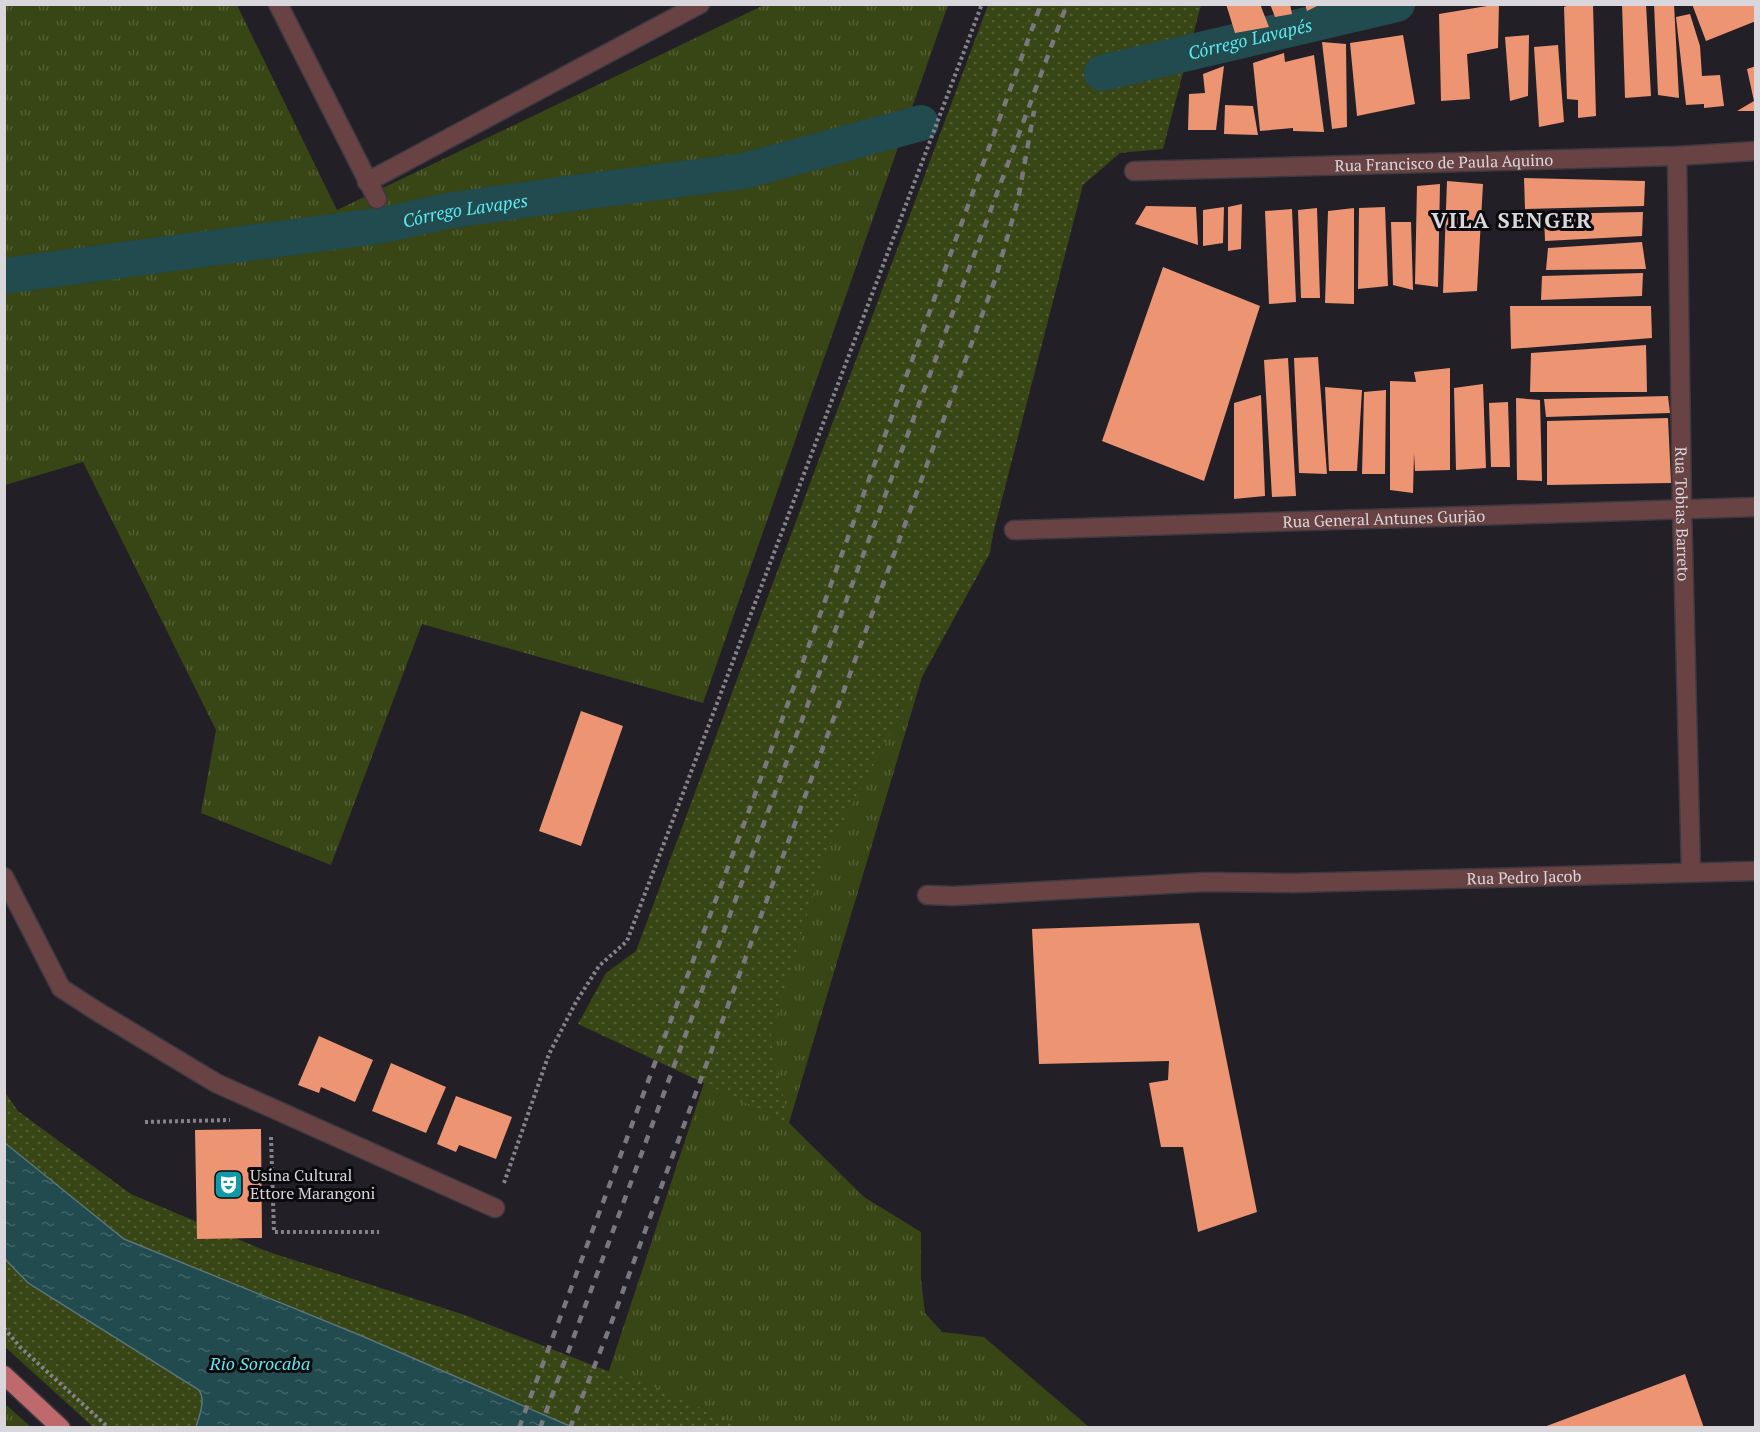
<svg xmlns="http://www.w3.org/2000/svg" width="1760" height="1432" font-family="'PT Serif',serif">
<defs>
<pattern id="grass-tufts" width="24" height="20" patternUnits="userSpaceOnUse" patternTransform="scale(1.5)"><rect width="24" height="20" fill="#384514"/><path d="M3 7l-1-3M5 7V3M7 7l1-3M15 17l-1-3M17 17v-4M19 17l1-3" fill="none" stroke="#545f36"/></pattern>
<pattern id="park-dots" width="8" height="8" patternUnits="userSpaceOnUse" patternTransform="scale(1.5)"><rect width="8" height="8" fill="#384514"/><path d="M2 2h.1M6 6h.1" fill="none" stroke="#545f36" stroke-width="1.8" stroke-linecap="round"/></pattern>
<pattern id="water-ripples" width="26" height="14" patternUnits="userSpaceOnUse" patternTransform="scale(1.5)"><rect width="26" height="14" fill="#214b4e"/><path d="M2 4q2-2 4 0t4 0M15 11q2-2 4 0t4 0" fill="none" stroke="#416467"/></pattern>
</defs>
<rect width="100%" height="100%" fill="#221f27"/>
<!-- grass -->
<path fill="url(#grass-tufts)" d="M5,5H237L337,210L764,5H948L703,703L422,624L331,865L201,813L216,730L83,462L5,485Z
M1102,73L789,1123L864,1197L921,1232V1279L925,1313L942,1332L984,1337L1089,1427L590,1428L704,1083Z
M4,1404H5L31,1427H5Z"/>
<!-- park -->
<path fill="url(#park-dots)" d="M988,5H1201L1163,149L1120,153L1083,185L993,534L990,553L828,848L820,872L770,1038L789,1123L578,1024L606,973L636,951Z
M4,1091L18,1111L131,1194L266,1251L462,1314L633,1381L604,1427L247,1428L201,1408L196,1427H93L5,1347Z
M635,1378L735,1424L741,1427H606Z"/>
<!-- water -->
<path fill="url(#water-ripples)" stroke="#587579" stroke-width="1.5" d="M5,1143L124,1239L362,1336L572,1427H196C199,1416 206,1401 199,1390L28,1283L5,1259Z"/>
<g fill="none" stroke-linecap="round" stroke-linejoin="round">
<!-- canal -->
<g stroke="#214b4e" stroke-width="36">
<path id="s1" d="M1102,73L1397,4"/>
<path id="s2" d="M4,276L384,225L447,211L589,191L744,171L921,123"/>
</g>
</g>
<!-- building -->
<path fill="#ed9473" d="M1226,4H1260L1269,27L1235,33Z
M1270,4H1290L1292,14L1275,17Z
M1305,4H1321L1307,11Z
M1499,4L1498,48L1467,54L1470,99L1441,101L1439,14Z
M1572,4H1593L1596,116L1578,118V100L1567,99L1564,7Z
M1622,4H1646L1651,96L1625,98Z
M1654,4H1674L1679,98L1658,95Z
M1692,4H1756V21L1706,41Z
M1690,14L1700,46L1702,76L1720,75L1724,106L1704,108V104L1686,105L1676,17Z
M1403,35L1415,104L1357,116L1350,43Z
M1529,35L1528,96L1510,101L1505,37Z
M1322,42L1346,44L1347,127L1332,129Z
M1558,45L1564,122L1539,127L1534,47Z
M1284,53L1285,62L1314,55L1324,132L1293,131V128L1260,131L1253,63Z
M1224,66L1216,130H1188L1189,94L1205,93L1203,74Z
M1756,66V111H1737L1754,101L1747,69Z
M1225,105L1253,106L1258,135L1224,134Z
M1524,178L1645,181L1644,206L1525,209Z
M1447,181L1483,184L1477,291L1443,293Z
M1440,184L1438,287L1415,284L1417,186Z
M1242,204L1241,249L1228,251V207Z
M1146,206L1196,207L1198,245L1135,224Z
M1224,207L1223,243L1203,246V210Z
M1385,207L1388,286L1358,289L1359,208Z
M1317,208L1320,298H1301L1298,210Z
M1354,208V304L1325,303L1328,211Z
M1292,209L1296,302L1269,304L1265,211Z
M1643,212L1642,236L1545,241L1544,214Z
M1391,222H1411L1413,290L1393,285Z
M1642,242L1646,269L1546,270L1548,248Z
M1163,267L1260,306L1204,481L1102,441Z
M1643,273L1642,296L1541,300L1542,276Z
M1510,306H1651L1652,338L1511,349Z
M1646,345L1647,392H1530L1531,353Z
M1318,357L1327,474L1299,473L1294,358Z
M1288,358L1296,496L1272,497L1264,360Z
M1450,368V470L1415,471L1414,453L1413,493L1390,490V381L1416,382L1414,372Z
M1483,384L1486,468L1456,470L1454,388Z
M1325,387L1362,390L1357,471H1329Z
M1386,390L1385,474H1362L1364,392Z
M1261,395L1265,496L1234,499V403Z
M1668,396L1670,413L1546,417L1544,399Z
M1516,398L1540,400L1542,481L1517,480Z
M1508,402L1510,467H1491L1489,403Z
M1668,418L1671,483L1547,485V421Z
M581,711L623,726L581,846L539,831Z
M1199,923L1257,1212L1198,1232L1183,1147H1161L1149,1083L1168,1080L1169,1061L1039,1064L1032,929Z
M319,1036L373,1060L355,1102L321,1087L319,1093L298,1085Z
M391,1063L446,1087L426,1133L372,1111Z
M456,1096L512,1117L496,1159L459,1145L456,1152L437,1144Z
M261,1129L262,1238L197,1239L195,1130Z
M1685,1374L1704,1428H1544V1427Z"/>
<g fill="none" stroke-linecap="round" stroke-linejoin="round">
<defs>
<path id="service" d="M278,4L377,199
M367,182L700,4
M4,877L61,988L98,1012L216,1083L495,1208
M927,895L953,896L1205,882L1293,883"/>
<g id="minor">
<path id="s3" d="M1677,156L1682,508L1691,872"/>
<path id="s4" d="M1134,171L1677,156L1756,151"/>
<path id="s5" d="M1014,530L1756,507"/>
<path id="s6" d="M1293,883L1756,871"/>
</g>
<path id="trunk" d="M4,1375L61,1428"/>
</defs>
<!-- service casing -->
<use href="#service" stroke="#3c3940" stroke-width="21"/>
<!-- minor casing -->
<use href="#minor" stroke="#3c3940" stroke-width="21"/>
<!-- trunk casing -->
<use href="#trunk" stroke="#3c3940" stroke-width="21"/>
<!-- path -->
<path stroke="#858289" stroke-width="4" stroke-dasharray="3 3" stroke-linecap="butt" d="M145,1122L230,1120
M271,1137L274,1232H379
M504,1183L549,1054L576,1002L599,966L627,941L982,4
M4,1328L20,1347L109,1428"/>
<!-- service -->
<use href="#service" stroke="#694344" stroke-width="18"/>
<!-- minor -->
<use href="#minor" stroke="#694344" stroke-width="18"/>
<!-- trunk -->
<use href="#trunk" stroke="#be696c" stroke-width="18"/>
<!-- rail -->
<path stroke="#7a787e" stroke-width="4.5" stroke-dasharray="8 8" stroke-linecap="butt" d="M519,1428L754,797L1041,4
M540,1428L1067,4
M570,1428L609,1329L996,277L1018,200L1034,111"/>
</g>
<!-- icons -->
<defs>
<symbol id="theatre-square" viewBox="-11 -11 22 22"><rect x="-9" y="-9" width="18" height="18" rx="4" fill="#0f9aa8" stroke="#0b0a0d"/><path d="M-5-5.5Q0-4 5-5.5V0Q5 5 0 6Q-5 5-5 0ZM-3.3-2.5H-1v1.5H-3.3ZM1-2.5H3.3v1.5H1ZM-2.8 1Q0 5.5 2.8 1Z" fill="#fff"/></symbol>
</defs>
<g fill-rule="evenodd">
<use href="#theatre-square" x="212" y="1168" width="33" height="33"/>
</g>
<g text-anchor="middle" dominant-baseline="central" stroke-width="6" stroke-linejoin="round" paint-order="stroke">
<!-- street labels -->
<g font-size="16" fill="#d9d7dc" stroke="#0b0a0d">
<text stroke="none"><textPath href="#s4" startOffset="310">Rua Francisco de Paula Aquino</textPath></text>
<text stroke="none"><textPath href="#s3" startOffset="358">Rua Tobias Barreto</textPath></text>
<text stroke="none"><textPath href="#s5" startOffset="370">Rua General Antunes Gurjão</textPath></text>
<text stroke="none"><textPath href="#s6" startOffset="231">Rua Pedro Jacob</textPath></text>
</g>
<!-- poi labels -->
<g font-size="16" fill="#d9d7dc" stroke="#0b0a0d" text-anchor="start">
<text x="250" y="1175">Usina Cultural<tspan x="250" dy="18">Ettore Marangoni</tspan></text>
</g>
<!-- water labels -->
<g font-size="18" font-style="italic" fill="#5fe8f0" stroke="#0b0a0d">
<text stroke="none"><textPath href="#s1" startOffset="152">Córrego Lavapés</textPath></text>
<text stroke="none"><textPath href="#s2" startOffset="466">Córrego Lavapes</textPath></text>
<text x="260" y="1363">Rio Sorocaba</text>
</g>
<!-- district labels -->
<g font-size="22" font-weight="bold" letter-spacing="1.5" fill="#d9d7dc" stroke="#0b0a0d">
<text x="1512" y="219">VILA SENGER</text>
</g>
</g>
<!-- border -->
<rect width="1760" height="1432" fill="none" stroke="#d9d7dc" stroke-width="12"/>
</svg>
